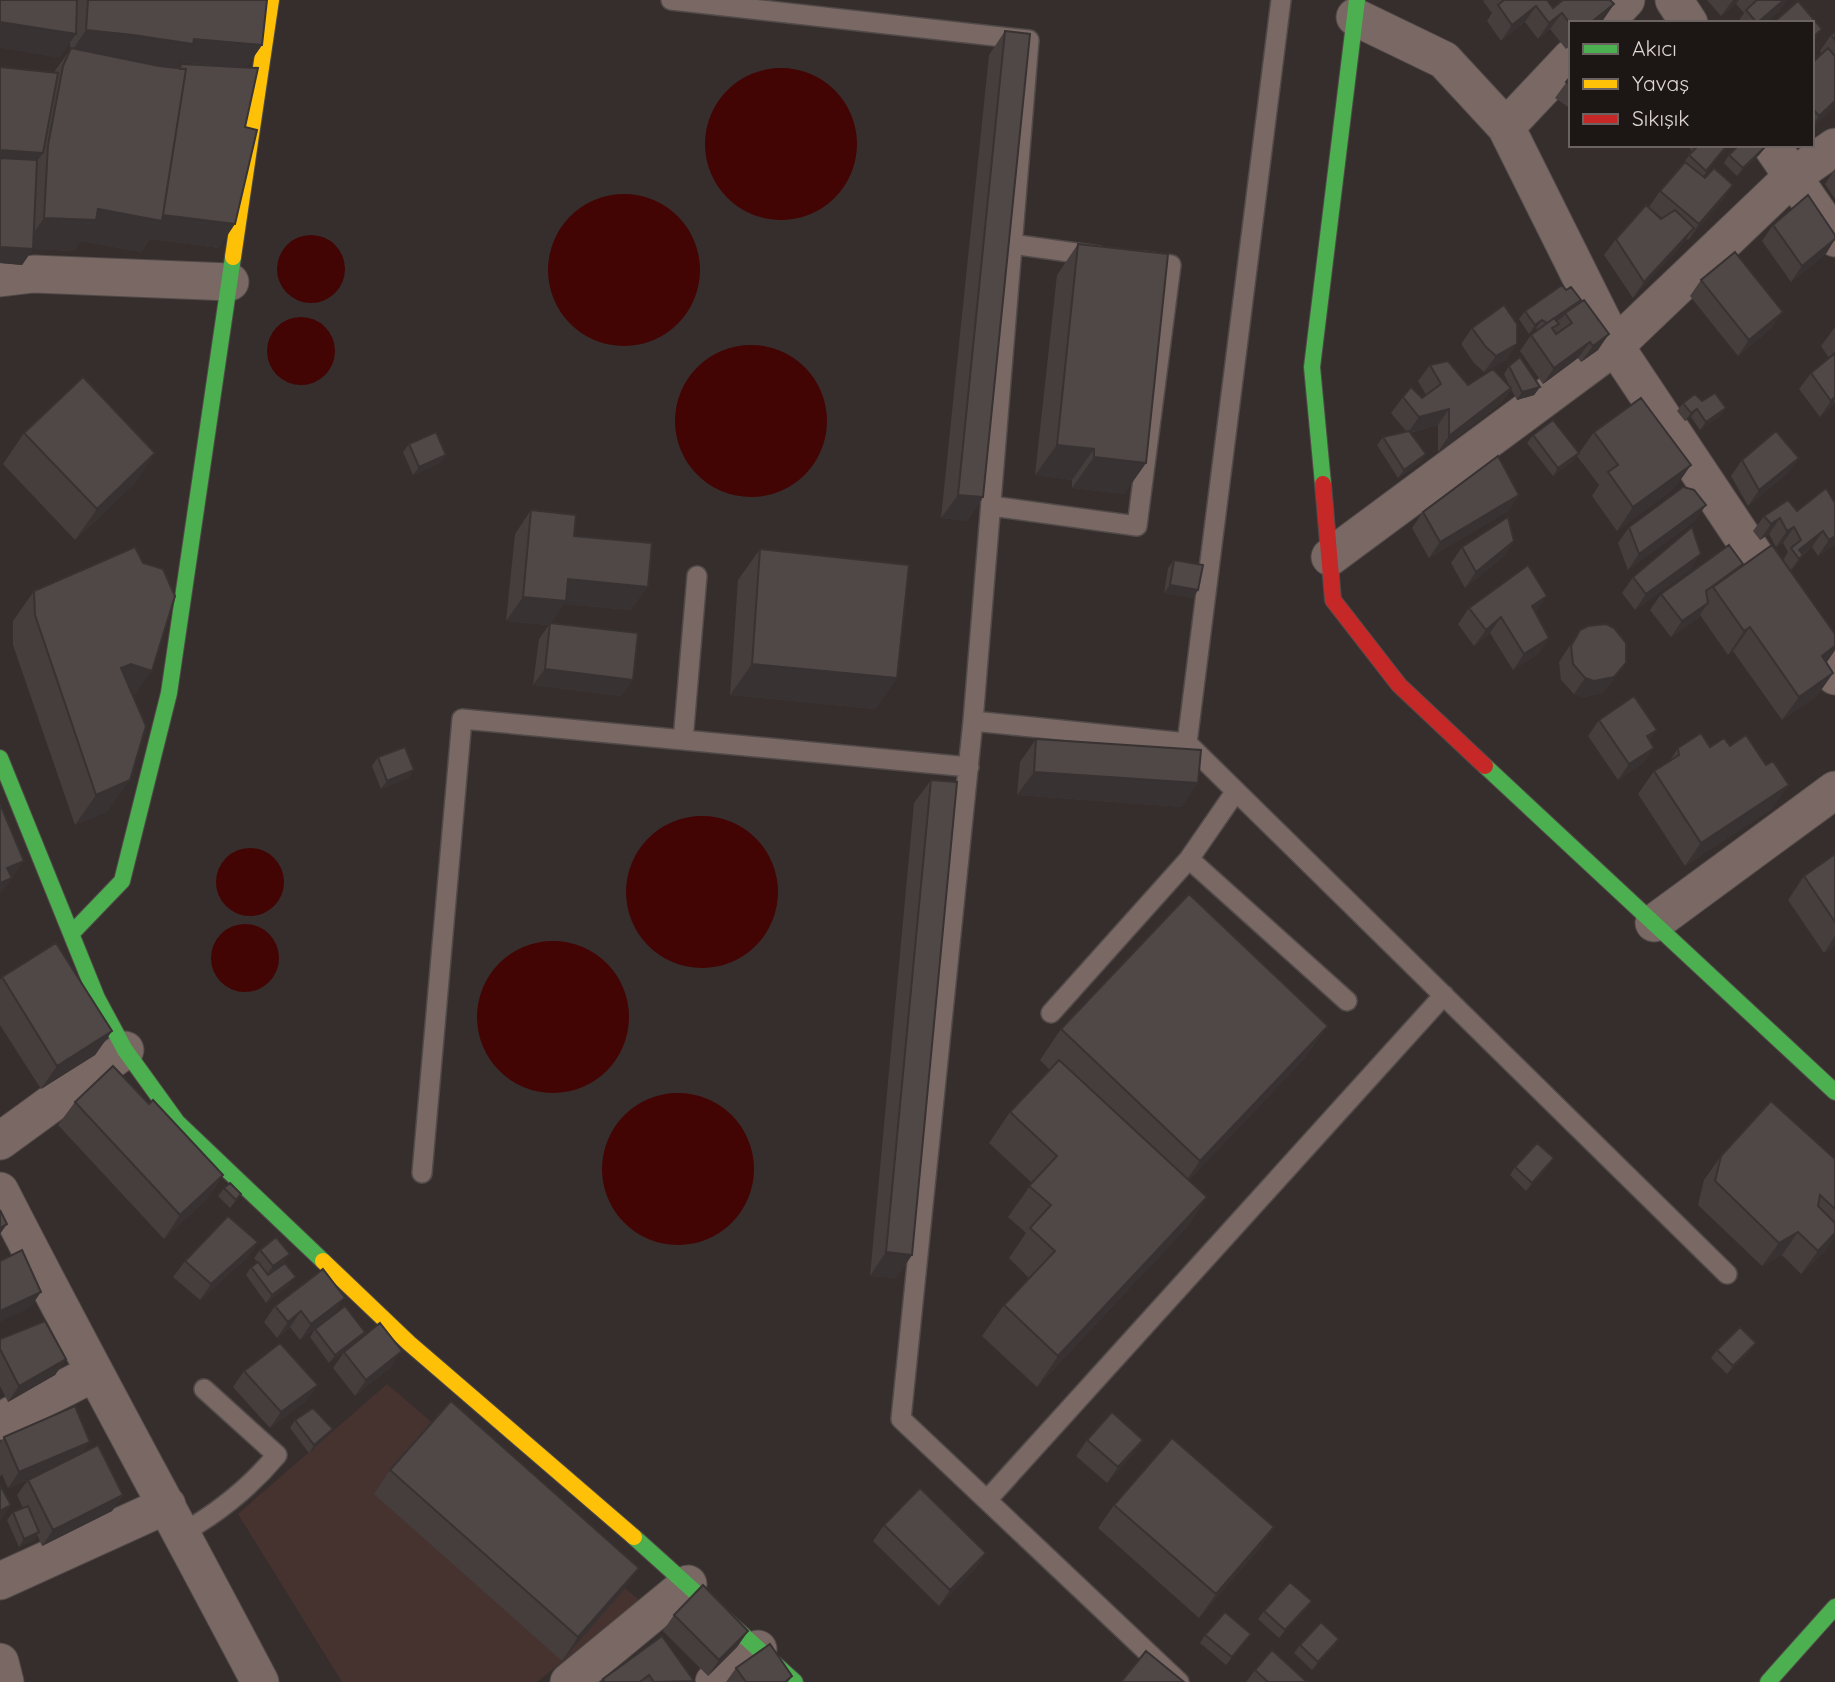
<svg xmlns="http://www.w3.org/2000/svg" width="1835" height="1682" font-family="Quicksand,sans-serif">
<rect width="100%" height="100%" fill="#362e2c"/>
<!-- built -->
<path fill="#46332f" d="M387,1384L639,1600L537,1682H342L238,1514Z"/>
<!-- water -->
<path fill="#430404" d="M705 144a76 76 0 1 1 152 0a76 76 0 1 1-152 0Z
M548 270a76 76 0 1 1 152 0a76 76 0 1 1-152 0Z
M277 269a34 34 0 1 1 68 0a34 34 0 1 1-68 0Z
M267 351a34 34 0 1 1 68 0a34 34 0 1 1-68 0Z
M675 421a76 76 0 1 1 152 0a76 76 0 1 1-152 0Z
M626 892a76 76 0 1 1 152 0a76 76 0 1 1-152 0Z
M216 882a34 34 0 1 1 68 0a34 34 0 1 1-68 0Z
M211 958a34 34 0 1 1 68 0a34 34 0 1 1-68 0Z
M477 1017a76 76 0 1 1 152 0a76 76 0 1 1-152 0Z
M602 1169a76 76 0 1 1 152 0a76 76 0 1 1-152 0Z"/>
<g fill="none" stroke-linecap="round" stroke-linejoin="round">
<defs>
<path id="lane" d="M671,0L1029,40L973,721
M1012,244L1098,256
M991,506L1137,526L1171,265L1142,261
M683,740L697,576
M1187,743L1281,0
M1236,791L1189,859L1347,1001
M1051,1013L1189,859
M422,1173L462,719L969,767
M987,1500L1444,995
M182,1533C218,1513 250,1487 277,1455L204,1389
M1179,1682L901,1419L973,721L1187,743L1727,1274"/>
<path id="street" d="M1674,0L1689,23
M1355,17L1444,60L1506,127
M1604,23L1626,0
M1571,58L1506,127L1615,346L1835,676
M1771,145L1835,238
M0,278L34,274L230,282
M1330,557L1615,346L1792,177L1835,147
M1654,923L1835,790
M0,1141L125,1050
M0,1191C84,1356 174,1518 260,1682
M0,1421L94,1373
M0,1581L167,1505
M0,1662L5,1682
M569,1682L688,1584
M714,1682L758,1649"/>
<path id="fast" d="M1323,484L1312,367L1357,0
M0,758L97,998L125,1050L177,1122L323,1261
M1485,766L1835,1092
M72,933L122,881L169,693L233,257
M634,1537L795,1682
M1768,1682L1835,1607"/>
<path id="slow" d="M233,257L271,0
M323,1261L409,1343L634,1537"/>
<path id="jam" d="M1323,484L1333,600L1399,685L1485,766"/>
</defs>
<!-- lane casing -->
<use href="#lane" stroke="#504a48" stroke-width="22"/>
<!-- street casing -->
<use href="#street" stroke="#504a48" stroke-width="39"/>
<!-- fast casing -->
<use href="#fast" stroke="#504a48" stroke-width="18"/>
<!-- slow casing -->
<use href="#slow" stroke="#504a48" stroke-width="18"/>
<!-- jam casing -->
<use href="#jam" stroke="#504a48" stroke-width="18"/>
<!-- lane -->
<use href="#lane" stroke="#7a6864" stroke-width="19"/>
<!-- street -->
<use href="#street" stroke="#7a6864" stroke-width="37"/>
<!-- fast -->
<use href="#fast" stroke="#4caf50" stroke-width="16"/>
<!-- slow -->
<use href="#slow" stroke="#ffc107" stroke-width="16"/>
<!-- jam -->
<use href="#jam" stroke="#c62828" stroke-width="16"/>
</g>
<!-- wall -->
<path fill="#453e3d" fill-rule="evenodd" d="M0,0H267L262,45L246,68L245,127L219,248L150,239L141,252L81,241L74,251L33,249L22,265L0,263L54,72L70,50V41L59,58ZM135,61L176,68L180,62L214,66L181,64L178,68L159,66Z
M1484,0H1547L1553,8L1614,4L1603,20L1599,23H1571V45L1566,49L1550,29L1538,39L1525,22L1501,41L1487,21L1492,13L1483,1Z
M1707,0H1787L1779,11L1765,23H1737L1744,13L1736,4L1721,16Z
M1005,31L983,497L967,521L941,518L989,55Z
M1835,31V106L1812,128V63L1822,54L1820,51L1831,35Z
M1571,76V109L1555,98Z
M1687,145H1722L1725,148L1703,177L1705,178L1733,185L1722,201L1688,240L1686,239L1633,298L1604,255L1616,239L1662,218L1649,207L1660,191L1692,152Z
M1760,154L1737,176L1724,163L1729,155Z
M1835,169V199L1825,184Z
M1773,225L1826,254L1791,282L1762,241Z
M1078,244L1146,463L1124,494L1072,488V480L1035,475L1057,275Z
M1701,280L1772,328L1738,356L1690,296Z
M1578,304L1598,350L1581,362L1578,358L1543,384L1520,351L1531,335L1538,330L1536,328L1529,334L1519,319L1525,311Z
M1835,327V402L1820,417L1799,389L1811,373L1829,358L1821,346Z
M1472,328L1517,344L1506,360L1484,372L1474,363L1461,344Z
M1430,365L1468,385L1510,387L1504,374L1509,366L1540,387L1534,395L1517,400L1511,389L1500,404L1438,452V425L1410,433L1426,454L1420,462L1398,478L1377,445L1383,437L1407,432L1391,413L1403,397L1422,398L1426,395L1418,381Z
M1702,401L1726,408L1720,416L1700,430L1691,417L1685,421L1677,411L1683,403Z
M1594,432L1675,488L1617,531L1592,496L1599,485L1577,456Z
M24,433L155,453L134,484L75,540L3,464Z
M1533,435L1579,453L1573,461L1553,476L1527,443Z
M409,444L446,455L440,463L413,475L403,452Z
M1799,458L1787,474L1748,506L1731,476L1742,460Z
M1519,495L1508,511L1429,558L1412,528L1423,512Z
M1835,503V544L1818,556L1812,547L1803,555L1791,572L1835,650L1827,662L1833,673L1817,696L1782,720L1733,651L1728,655L1700,615L1697,619L1671,637L1650,610L1661,594L1743,564L1741,567L1783,560L1788,552L1783,543L1776,547L1769,534L1760,540L1753,531L1764,516L1797,511Z
M531,510L574,536L631,610L564,604L551,623L633,680L621,696L533,685L539,639L549,625L506,621L515,534Z
M1695,521L1628,570L1618,543L1629,527Z
M1514,541L1503,557L1465,588L1451,563L1462,547Z
M760,549L897,678L875,709L730,695L738,580Z
M1174,560L1193,598L1164,593L1168,568Z
M1690,570L1635,610L1622,593L1633,577Z
M34,591L133,697L108,811L75,825L13,645V621Z
M1469,608L1535,613L1549,638L1538,654L1513,670L1490,633L1474,646L1458,624Z
M1580,630L1626,663L1603,693L1583,697L1574,694L1561,680L1559,662Z
M1599,720L1654,748L1643,763L1618,780L1588,736Z
M1036,739L1182,807L1017,795L1020,762Z
M1730,746L1772,809L1685,866L1638,794L1654,771L1669,762L1678,748Z
M378,757L409,778L381,789L372,766Z
M931,780L912,1255L896,1278L870,1276L914,803Z
M1835,854V945L1824,953L1788,900L1804,876Z
M2,977L112,1031L95,1055L41,1089L0,1025V980Z
M1061,1029L1306,1057L1189,1180L1207,1197L1186,1228L1037,1387L982,1336L1004,1305L1029,1278L1009,1258L1026,1233L1008,1217L1032,1183L989,1143L1010,1112L1050,1070L1040,1060Z
M75,1102L149,1104L223,1175L207,1199L164,1239L58,1125Z
M1721,1156L1835,1159V1236L1824,1252L1801,1274L1782,1255L1762,1266L1698,1205L1704,1180Z
M1549,1166L1526,1191L1510,1175L1515,1167Z
M224,1188L241,1194L230,1208L218,1196Z
M258,1242L247,1258L200,1300L173,1277L185,1261Z
M260,1250L284,1262L268,1274L290,1285L266,1303L246,1275L251,1267L258,1262L254,1258Z
M275,1306L335,1314L365,1332L360,1339L391,1367L355,1396L333,1368L344,1352L350,1347L329,1363L310,1337L315,1329L300,1340L290,1327L277,1338L264,1322Z
M0,1339L66,1359L55,1375L8,1402L0,1386Z
M1717,1350L1750,1351L1727,1374L1711,1358Z
M244,1371L306,1401L270,1428L233,1387Z
M295,1420L327,1437L309,1453L290,1428Z
M4,1437L83,1452L123,1495L112,1511L42,1546L37,1535L34,1540L19,1547L7,1520L13,1512L23,1508L17,1495L28,1480L8,1488L2,1474L0,1477V1443Z
M1087,1440H1143L1131,1456L1107,1483L1076,1456Z
M390,1470L623,1591L562,1661L374,1494Z
M1114,1505L1274,1527L1258,1550L1199,1618L1098,1528Z
M884,1525L986,1553L975,1569L939,1606L873,1541Z
M1306,1609L1279,1638L1258,1619L1264,1611Z
M674,1615L748,1631L737,1647L708,1676L663,1631Z
M1251,1634L1226,1665L1200,1643L1205,1635Z
M662,1636L694,1682H602L603,1679Z
M1339,1639L1334,1647L1312,1670L1294,1653L1300,1645Z
M736,1668L792,1676L788,1682H726Z
M1255,1670L1307,1682H1246Z"/>
<!-- shaded-wall -->
<path fill="#383232" d="M1733,0H1739L1736,4L1721,16Z
M1784,0H1787L1779,11L1765,23H1757Z
M1614,4L1603,20L1599,23H1590Z
M1536,6L1525,22L1501,41L1512,25Z
M1562,13L1550,29L1538,39L1549,23Z
M0,22L76,34L59,58L0,48Z
M1822,29L1812,43V38Z
M86,30L194,39L262,45L246,68L180,62L176,68L117,58L70,54Z
M1835,101V106L1812,128V126L1819,116Z
M1766,146L1760,154L1737,176L1743,168Z
M0,150L43,153L26,176L0,175Z
M1733,185L1722,201L1688,240L1699,224Z
M98,209L160,214L235,224L219,248L150,239L141,252L81,241L74,251L33,249L22,265L0,263V247L23,248L44,218Z
M1694,228L1683,244L1633,298L1644,282Z
M1835,239L1826,254L1791,282L1802,266Z
M1581,300L1575,308L1565,313L1563,317L1542,332L1547,324Z
M1783,312L1772,328L1738,356L1749,340Z
M1542,320L1536,328L1529,334L1535,325Z
M1609,334L1598,350L1581,362L1593,346Z
M1590,342L1578,358L1543,384L1554,368Z
M1517,344L1506,360L1484,372L1496,356Z
M1540,387L1534,395L1517,400L1522,392Z
M1511,388L1500,404L1438,452L1449,436Z
M1835,397L1834,403L1820,417L1831,401Z
M1726,408L1720,416L1700,430L1706,422Z
M1449,409L1438,425L1408,433L1419,417Z
M1697,409L1691,417L1685,421L1691,413Z
M1057,445L1094,449L1072,480L1035,475Z
M155,453L134,484L75,540L97,509Z
M1579,453L1573,461L1553,476L1558,468Z
M1426,454L1420,462L1398,478L1404,470Z
M446,455L440,463L413,475L419,467Z
M1094,457L1146,463L1124,494L1072,488Z
M1799,458L1787,474L1748,506L1759,490Z
M1691,465L1675,488L1617,531L1633,507Z
M958,495L983,497L967,521L941,518Z
M1519,495L1508,511L1429,558L1440,542Z
M1706,505L1695,521L1628,570L1639,554Z
M1780,518L1769,534L1760,540L1771,524Z
M1794,527L1783,543L1776,547L1787,531Z
M1823,531L1812,547L1798,558L1799,550Z
M1835,536V544L1818,556L1829,540Z
M1514,541L1503,557L1465,588L1476,572Z
M1701,554L1690,570L1635,610L1646,594Z
M1803,555L1792,571L1787,575L1799,559Z
M568,579L648,587L631,610L564,604L550,625V623L549,625L506,621L523,597Z
M1170,585L1198,590L1193,598L1164,593Z
M1547,596L1536,612L1520,622L1532,606Z
M1708,603L1697,619L1671,637L1682,621Z
M1501,617L1490,633L1474,646L1486,630Z
M1750,627L1733,651L1728,655L1744,631Z
M1549,638L1538,654L1513,670L1524,654Z
M1835,646V650L1824,666L1822,656Z
M1626,663L1603,693L1583,697L1574,694L1585,678Z
M131,664L152,671L130,701L121,668Z
M752,664L897,678L875,709L730,695Z
M545,669L633,680L621,696L533,685Z
M1833,673L1817,696L1782,720L1799,697Z
M1657,730L1646,746L1647,736Z
M1654,748L1643,763L1618,780L1629,764Z
M414,770L409,778L381,789L387,781Z
M1034,772L1198,783L1182,807L1017,795Z
M130,780L108,811L75,825L96,795Z
M1789,785L1772,809L1685,866L1701,843Z
M24,861L8,884L0,894V878L7,868Z
M1835,936V945L1824,953Z
M1328,1026L1306,1057L1178,1192L1200,1161Z
M112,1031L95,1055L41,1089L57,1066Z
M1554,1158L1549,1166L1526,1191L1532,1183Z
M223,1175L207,1199L164,1239L180,1215Z
M1207,1197L1186,1228L1037,1387L1058,1356Z
M7,1224L0,1234V1228Z
M1798,1232L1782,1255L1762,1266L1779,1243Z
M1835,1233V1236L1824,1252L1801,1274L1818,1251Z
M258,1242L247,1258L200,1300L211,1284Z
M886,1252L912,1255L896,1278L870,1276Z
M290,1254L284,1262L267,1274L273,1266Z
M296,1277L290,1285L266,1303L272,1295Z
M41,1292L30,1308L0,1322V1311Z
M345,1298L334,1314L300,1340L311,1324Z
M301,1311L290,1327L277,1338L288,1322Z
M365,1332L359,1340L329,1363L335,1355Z
M1756,1343L1750,1351L1727,1374L1733,1366Z
M402,1351L391,1367L355,1396L366,1380Z
M66,1359L55,1375L8,1402L19,1386Z
M318,1385L306,1401L270,1428L281,1412Z
M333,1429L327,1437L309,1453L314,1445Z
M1143,1440L1131,1456L1107,1483L1118,1467Z
M90,1442L79,1458L8,1488L19,1472Z
M123,1495L112,1511L42,1546L53,1530Z
M11,1505L0,1521V1511Z
M1274,1527L1258,1550L1199,1618L1216,1594Z
M39,1532L34,1540L19,1547L24,1539Z
M986,1553L975,1569L939,1606L950,1590Z
M639,1568L623,1591L562,1661L578,1637Z
M1312,1601L1306,1609L1279,1638L1285,1630Z
M748,1631L737,1647L708,1676L719,1660Z
M1339,1639L1334,1647L1312,1670L1318,1662Z"/>
<!-- building -->
<path fill="#504847" stroke="#383232" stroke-width="2" d="M0,0H77L76,34L0,22Z
M88,0H267L262,45L194,39L193,44L133,35L86,30Z
M1504,0H1547L1553,8L1563,0H1610L1614,4L1590,23H1571V25L1562,13L1549,23L1536,6L1512,25L1498,5Z
M1757,0H1784L1757,23L1746,10Z
M1798,1L1822,29L1812,38V23H1773Z
M1005,31L1030,34L983,497L958,495Z
M1835,31V40L1831,35Z
M71,48L159,66L186,69L162,221L98,209L96,220L44,218L48,145L63,66Z
M1828,48L1835,56V101L1819,116L1812,108V63Z
M181,64L258,68L245,127L257,130L235,224L163,215L186,69H180Z
M0,67L58,73L43,153L0,150Z
M1571,76V85L1566,82Z
M1699,145H1722L1725,148L1706,171L1689,155Z
M1739,145H1766V146L1743,168L1729,155Z
M0,158L37,160L33,249L0,247Z
M1685,162L1705,178L1714,168L1733,185L1699,224L1660,191Z
M1808,195L1835,235V239L1802,266L1773,225Z
M1646,205L1661,219L1675,210L1694,228L1644,282L1616,239Z
M1078,244L1168,254L1146,463L1094,457V449L1057,445Z
M1735,252L1783,312L1749,340L1701,280Z
M1562,285L1566,290L1571,287L1581,300L1547,323L1542,320L1535,325L1525,311Z
M1584,300L1609,334L1593,346L1590,342L1554,368L1531,335L1554,318L1559,324L1552,328L1556,334L1572,323L1565,313Z
M1504,305L1517,324V344L1496,356L1486,347L1472,328Z
M1835,353V397L1831,401L1811,373Z
M1520,357L1540,387L1522,392L1509,366Z
M1448,361L1468,385L1493,369L1511,388L1449,436V409L1419,417L1403,397L1411,387L1422,398L1441,384L1430,365Z
M83,377L155,453L97,509L24,433Z
M1715,393L1726,408L1706,422L1697,409L1691,413L1683,403L1695,394L1702,401Z
M1641,398L1691,465L1633,507L1608,472L1618,465L1594,432Z
M1553,420L1579,453L1558,468L1533,435Z
M1409,431L1426,454L1404,470L1383,437Z
M1776,431L1799,458L1759,490L1742,460Z
M436,432L446,455L419,467L409,444Z
M1498,456L1519,495L1440,542L1423,512Z
M1683,487L1694,490L1706,505L1639,554L1629,527Z
M1826,488L1835,503V536L1829,540L1823,531L1799,550L1803,555L1799,559L1791,548L1801,540L1794,527L1787,531L1780,518L1771,524L1764,516L1788,500L1797,511Z
M531,510L576,515L574,536L652,543L648,587L568,579L566,601L523,597Z
M1508,517L1514,541L1476,572L1462,547Z
M1692,527L1701,554L1646,594L1633,577Z
M1729,545L1743,564L1706,591L1708,603L1682,621L1661,594Z
M1772,545L1835,634V646L1822,656L1833,673L1799,697L1750,627L1744,631L1713,587Z
M135,547L143,563L163,569L175,596L152,671L131,664L121,668L146,726L130,780L96,795L35,615L34,591Z
M760,549L909,565L897,678L752,664Z
M1174,560L1203,565L1198,590L1170,585Z
M1528,565L1547,596L1532,606L1549,638L1524,654L1501,617L1486,630L1469,608Z
M550,623L638,633L633,680L545,669Z
M1606,624L1614,628L1626,643V663L1614,677L1594,681L1585,678L1573,664L1571,646L1580,630L1588,626Z
M1634,696L1657,730L1647,736L1654,748L1629,764L1599,720Z
M1701,733L1710,747L1724,738L1730,746L1746,735L1766,765L1773,761L1789,785L1701,843L1654,771L1679,755L1678,748Z
M1036,739L1201,750L1198,783L1034,772Z
M405,747L414,770L387,781L378,757Z
M931,780L957,782L912,1255L886,1252Z
M0,804L24,861L7,868L12,878L0,883Z
M1835,854V922L1804,876Z
M1189,894L1328,1026L1200,1161L1061,1029Z
M56,943L112,1031L57,1066L2,977Z
M1059,1060L1207,1197L1058,1356L1004,1305L1055,1251L1030,1228L1051,1205L1029,1186L1057,1156L1010,1112Z
M113,1066L149,1104L153,1100L223,1175L180,1215L75,1102Z
M1771,1101L1835,1159V1209L1820,1195L1818,1206L1835,1223V1233L1818,1251L1798,1232L1779,1243L1715,1181L1721,1156Z
M1537,1143L1554,1158L1532,1183L1515,1167Z
M230,1183L241,1194L236,1200L224,1188Z
M0,1210L7,1224L0,1228Z
M228,1216L258,1242L211,1284L185,1261Z
M276,1237L290,1254L273,1266L260,1250Z
M22,1250L41,1292L0,1311V1261Z
M258,1262L268,1275L285,1263L296,1277L272,1295L251,1267Z
M323,1269L345,1298L311,1324L301,1311L288,1322L275,1306Z
M345,1306L365,1332L335,1355L315,1329Z
M45,1321L66,1359L19,1386L0,1349V1339Z
M380,1323L402,1351L366,1380L344,1352Z
M1740,1327L1756,1343L1733,1366L1717,1350Z
M280,1343L318,1385L281,1412L244,1371Z
M451,1401L639,1568L578,1637L390,1470Z
M75,1406L90,1442L19,1472L4,1437Z
M313,1408L333,1429L314,1445L295,1420Z
M1112,1412L1143,1440L1118,1467L1087,1440Z
M1172,1438L1274,1527L1216,1594L1114,1505Z
M98,1445L123,1495L53,1530L28,1480Z
M0,1485L11,1505L0,1511Z
M920,1488L986,1553L950,1590L884,1525Z
M28,1506L39,1532L24,1539L13,1512Z
M1290,1582L1312,1601L1285,1630L1264,1611Z
M703,1585L748,1631L719,1660L674,1615Z
M1225,1612L1251,1634L1232,1657L1205,1635Z
M1321,1622L1339,1639L1318,1662L1300,1645Z
M662,1636L694,1681L654,1682L649,1675L640,1682H605L603,1679Z
M770,1644L792,1676L785,1682H746L736,1668Z
M1272,1650L1307,1682H1268L1255,1670Z
M1146,1651L1184,1682H1121Z"/>
<!-- legend -->
<rect x="1569" y="21" width="245" height="126" fill="#1c1615" stroke="#6a6362" stroke-width="2"/>
<rect x="1583" y="44" width="35" height="10" fill="#4caf50" stroke="#6a6362" stroke-width="2"/>
<text x="1632" y="56" font-size="21" fill="#e0d7d5">Akıcı</text>
<rect x="1583" y="79" width="35" height="10" fill="#ffc107" stroke="#6a6362" stroke-width="2"/>
<text x="1632" y="91" font-size="21" fill="#e0d7d5">Yavaş</text>
<rect x="1583" y="114" width="35" height="10" fill="#c62828" stroke="#6a6362" stroke-width="2"/>
<text x="1632" y="126" font-size="21" fill="#e0d7d5">Sıkışık</text>
</svg>
